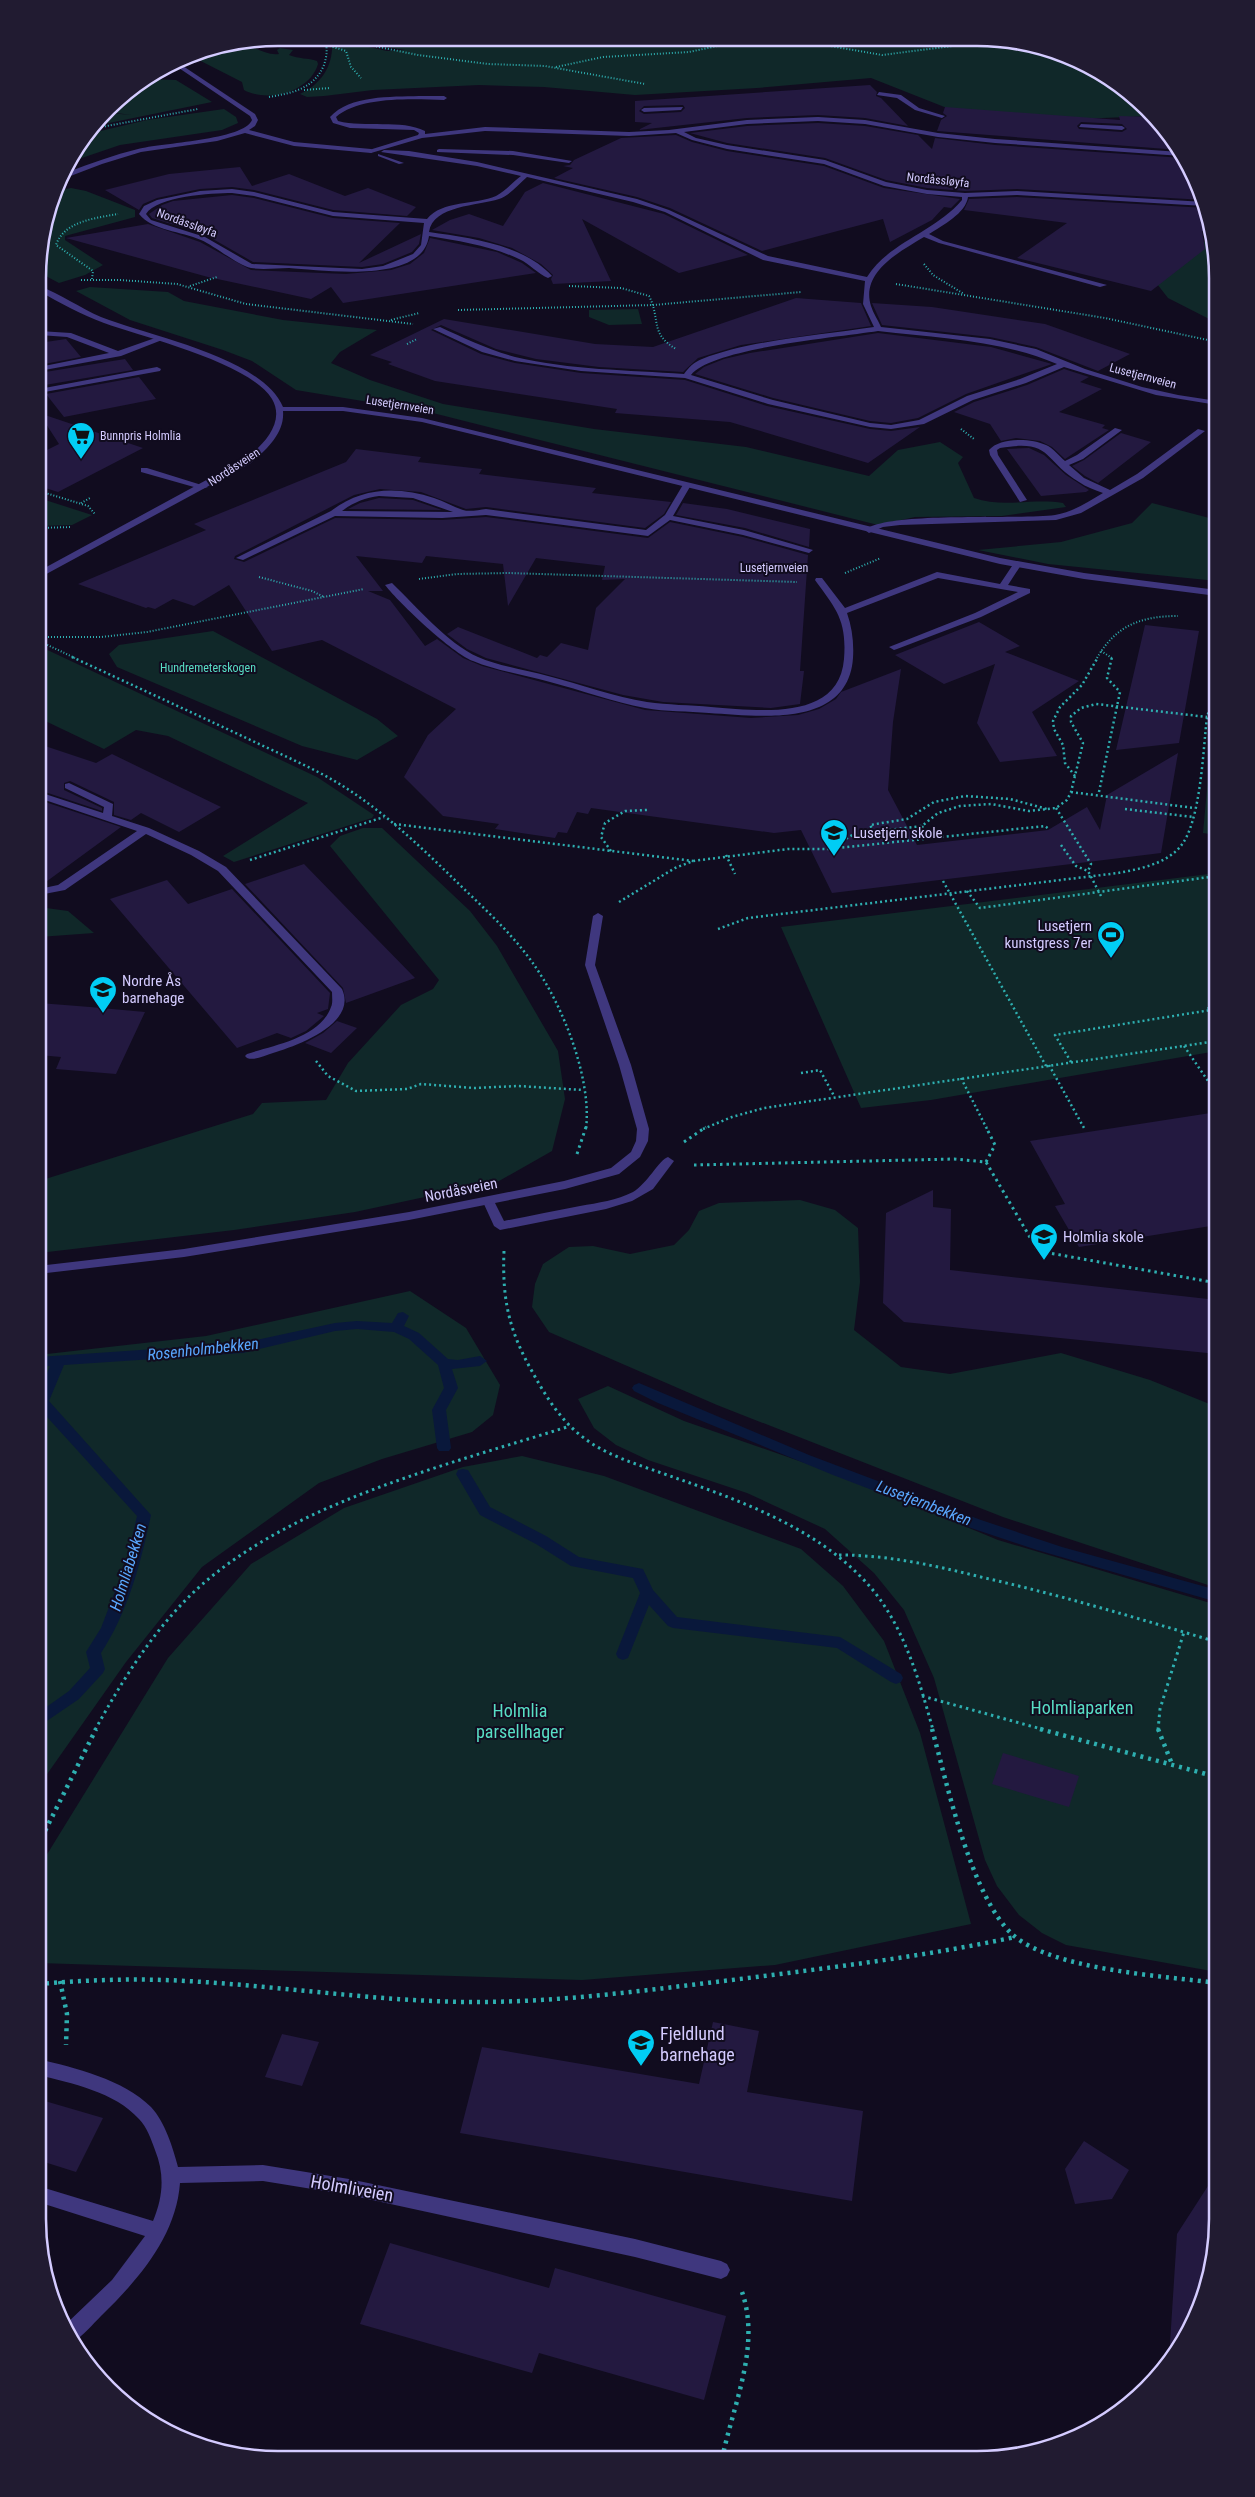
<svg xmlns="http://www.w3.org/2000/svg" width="1255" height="2497" font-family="'Roboto Condensed',sans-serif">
<rect width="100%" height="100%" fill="#110c1f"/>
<!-- green -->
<path fill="#102829" d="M352,38L1023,42L1083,62L1135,97L1152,116L1078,119L952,110L871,78L757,88L635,95L544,87L479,85L373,90L324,96L307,97L300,94C323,83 334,64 332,39L387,51L405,50L378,46Z
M243,45C256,47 268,56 279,54L277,50L280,48L293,50L289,55C299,59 308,58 317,61L318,64C310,92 268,103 244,90L242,82L189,55Z
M150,79L176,80L212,102L99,125L108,113L132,115L108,112L119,98Z
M224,109L236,117L238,123L222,130L120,145L70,162L92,133L147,120Z
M71,188L86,191L135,210V217L65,236V240L103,265L85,275L59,283L40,273V248L56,194L60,190Z
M1132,241L1211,242L1217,279V323L1168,298L1139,261Z
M90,287L168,292L184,301L283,320L377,330L340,352L331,363L370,380L443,404L594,429L746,447L869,476L898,450L940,442L963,457L958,463L974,498C1002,508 1034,498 1063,503L1066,507L1002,516L915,517L878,525L429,412L296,390L252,361L223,350L130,320L76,291Z
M638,309L642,324L609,325L589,317V310Z
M39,498L92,515L72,525L39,526Z
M1152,503L1217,520V581L1048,564L978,550L1061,542L1132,523Z
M213,631L377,719L398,736L357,760L302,746L117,667L109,654L119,645Z
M39,646L317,777L374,815L372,818L234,862L223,856L308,803L168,736L136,730L104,749L39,718Z
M1214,712H1217V835L1203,833Z
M363,828H382L470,911L497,946L558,1051L565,1099L552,1151L499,1181L355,1212L234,1230L39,1253V1181L253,1114L262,1103L326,1100L348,1063L401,1005L433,989L439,980L330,846L340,836Z
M1217,873V1051L931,1100L861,1108L781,927Z
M39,907L68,911L94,933L39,937Z
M800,1200L835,1210L858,1228L860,1282L854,1330L901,1367L950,1374L1061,1353L1150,1380L1217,1407V1588L1003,1517L717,1405L549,1332L532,1307L535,1284L543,1264L569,1247L593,1246L630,1254L674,1245L689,1230L699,1211L719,1203Z
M410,1291L466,1328L500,1385L493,1415L472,1432L382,1459L319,1483L202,1567L126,1662L38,1787V1355L206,1336Z
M608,1386L684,1421L848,1478L998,1540L1217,1605V1972L1066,1945L1042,1933L1019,1915L997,1886L985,1860L934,1678L904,1610L874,1573L825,1529L747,1493L648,1460L616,1445L594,1428L578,1399Z
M522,1456L604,1476L801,1549L843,1586L884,1641L920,1733L971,1924L775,1965L582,1980L38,1963V1869L168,1658L251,1564L344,1508L463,1467Z"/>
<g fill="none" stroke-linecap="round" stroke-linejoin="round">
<!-- stream -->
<path fill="#09183b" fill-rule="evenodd" d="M403,1312L409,1316L404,1326L419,1333L448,1359L458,1360L480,1356L487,1361L480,1366L452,1369L458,1388L446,1410L451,1448L449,1451H439L437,1448L432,1410L444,1388L438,1365L409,1339L394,1332L357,1329L335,1331L243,1353L64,1365L49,1401L151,1515C141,1562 128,1612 101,1653L105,1669L103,1673L79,1699L38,1727V1713L69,1691L90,1668L86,1652L101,1628L127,1560L137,1516L38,1407V1395L50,1366L38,1367V1357L243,1343L335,1323L357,1321L392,1323L398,1313Z
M639,1383L809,1455L981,1520L1062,1547L1217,1590V1602L1037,1550L971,1528L833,1475L658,1403L634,1391L632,1388L634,1385Z
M463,1469L468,1470L490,1507L546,1536L579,1557L643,1569L653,1590L677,1617L840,1637L901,1674L903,1678L901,1682L896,1684L891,1682L837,1648L673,1628L668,1626L649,1605L628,1658L623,1660L618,1658L616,1654L640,1593L633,1578L571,1566L536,1544L480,1515L456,1474L458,1470Z"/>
</g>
<!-- building -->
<path fill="#231940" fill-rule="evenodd" d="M870,85L877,92L876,96L881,98L908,126L865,118L818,115L747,118L638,130L652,123L635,122V101ZM683,105L685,108L681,112L644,114L639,111L644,106Z
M945,107L1120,120L1119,116L1152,117L1179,150L937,131L941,120L947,116L943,113ZM1081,122L1122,124L1127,129L1122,132L1079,129L1077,126Z
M818,123L865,126L918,135L932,149L935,138L995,145L1183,158L1204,200L1017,189L965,191L927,188L886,180L825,158L727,143L690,133L747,126Z
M676,135L692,142L727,151L824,166L884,188L960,199L951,208L944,207L932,220L890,242L883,219L762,251L670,208L637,197L554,178L573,168L563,166L570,165L574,160L621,138Z
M240,167L252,186L289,174L345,196L368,188L416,207L407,216L333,210L254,190L232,187L200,189L157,198L143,204L139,210L105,190L169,174Z
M543,183L664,214L748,255L679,273L582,219L611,281L553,284L551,279L553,275L541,264L512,248L479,238L432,230L450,220L469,214L503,226L525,192Z
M232,195L254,198L333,218L400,223L359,263L421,234L419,244L412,252L383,264L362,267L253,262L206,235L152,218L149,214L162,205L173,201Z
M1017,197L1206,208L1210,231H1202L1205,249L1151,291L1017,258L1067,223L964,210L969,199Z
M148,224L200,242L251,270L346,274L391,270L410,264L424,253L430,238L497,252L522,263L536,273L343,303L331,287L311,299L208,277L66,238Z
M796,298L861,303L871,326L741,345L698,358L683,372L599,367L536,359L496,349L441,325L431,330L481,354L515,363L581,373L685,380L767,406L870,429L891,431L920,427L868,463L730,422L615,413L617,409L435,381L388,364L392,362L370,355L444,319L595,344L653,347Z
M872,303L932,307L1045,324L1130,354L1098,371L1036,347L990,337L882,325Z
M878,333L991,347L1052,364L966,394L918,418L891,423L870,421L773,398L695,374L704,367L724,359L750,353Z
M66,339L81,357L39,365V343Z
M125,359L133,370L39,386V373Z
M1064,369L1089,377L1080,382L1102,389L1059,412L1105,425L1102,428L1109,430L1065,459L1052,447L1040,441L1016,438L1001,441L990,424L954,412L974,402L1027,385Z
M139,377L156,399L64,417L46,394Z
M39,413L143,448L58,492L39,486V454L59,444Z
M1121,433L1151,442L1098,483L1085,476L1072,466L1084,460Z
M1029,448L1044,455L1066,475L1089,490L1086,492L1041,496L1007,449Z
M356,449L421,457L418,462L482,469L479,474L596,488L592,493L671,502L664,514L645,528L486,507L466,509L421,492L380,489L354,495L235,556L234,559L244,562L335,518L442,520L486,517L648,538L670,522L743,537L808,555L800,671H804L800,704L771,708L663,702L623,695L486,658L467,649L447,634L458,627L537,658L540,655L547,657L561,643L588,650L596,608L625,579L602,580L605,566L536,558L508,606L503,564L426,556L422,563L356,556L383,591H368L390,600L425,646L437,639L463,658L482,666L645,710L751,718L798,715L819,709L836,699L841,692L901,669L893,722L888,790L917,845L1048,830L1087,807L1100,830L1107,795L1178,753L1161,853L832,893L801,830L774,833L591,808L588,814L577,812L567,833L558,832L555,838L495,829L499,824L443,816L404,777L428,735L456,709L322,640L272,651L229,585L194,606L173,599L155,609L148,607L146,608L78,584L206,530L194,524L346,462Z
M379,498L413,500L442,510L348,509L360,503Z
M683,503L727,509L810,529L809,547L745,528L676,515Z
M979,622L1020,646L1005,652L1079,681L1032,712L1057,756L1000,762L977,723L995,664L944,684L895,655Z
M1145,625L1199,631L1179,743L1116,750Z
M39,744L96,763L112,754L221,807L179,832L141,813L131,820L114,815V802L70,781L64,783V790L102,808V811L39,790Z
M39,800L121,827L39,887Z
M304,864L372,934L415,978L346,1003L343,988L245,884Z
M167,880L188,904L232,889L330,993L328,1009L317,1013L324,1016L306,1031L291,1038L277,1033L237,1048L110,899Z
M39,1003L90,1007L145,1012L116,1074L56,1069L61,1057L39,1055Z
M337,1021L357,1028L331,1053L305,1043L323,1033Z
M1217,1112V1225L1079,1247L1055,1206L1065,1204L1030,1141Z
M933,1190V1207L951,1209L950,1270L1217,1300V1354L904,1322L883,1303L886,1213Z
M1003,1753L1079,1776L1069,1807L992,1784Z
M713,2022L759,2031L747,2092L863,2111L852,2201L460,2133L482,2047L699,2084Z
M282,2034L319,2042L302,2086L265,2077Z
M38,2099L103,2118L76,2172L38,2160Z
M1084,2141L1129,2170L1112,2199L1075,2204L1065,2169Z
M1217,2172V2234L1199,2310L1171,2359H1169L1177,2234Z
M390,2243L549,2288L555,2268L726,2316L704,2400L539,2353L532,2373L360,2324Z"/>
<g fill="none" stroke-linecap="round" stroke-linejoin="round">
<!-- path-far3 -->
<path stroke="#2eafb0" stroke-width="2" stroke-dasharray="1 2" stroke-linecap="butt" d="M335,38L418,55L488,64L545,66L645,84
M802,41L882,55L976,43H1027
M327,45L346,51L351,67L361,78
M556,67L603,57L689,52L745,40
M304,90L330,88
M269,97C292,93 314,89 324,65C327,56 328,47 324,38
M96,128L198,109
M924,264L933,275L964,294
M92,279L93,271L56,245C64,221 96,218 118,214
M81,280H120L177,284L246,304L413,324
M896,284L1105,318L1217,342
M190,286L217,277
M569,286L621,288L649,296C661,319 649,333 676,349
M458,310L653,305L801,292
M391,320L419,313
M407,344L417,339
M961,429L974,439
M39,491L88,506L95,514
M81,503L90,498
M39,528L71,527
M845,573L881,558
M259,577L312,591L324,597
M419,579L457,574L508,573L797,582
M39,637H101L147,632L364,589
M39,641L75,658
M1101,651L1112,658
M1097,658C1116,625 1142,616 1178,616"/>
<!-- path-far2 -->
<path stroke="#2eafb0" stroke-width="2.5" stroke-dasharray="2 3" stroke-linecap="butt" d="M72,657C128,683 184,709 240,735C267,748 295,760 322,774C375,802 420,846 463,888C487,911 512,934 532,962C562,1003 592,1078 586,1129
M1075,776L1065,763L1063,745L1054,729L1053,721L1060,707L1082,685L1098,657
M1071,792L1194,808
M1099,792L1120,692L1107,678L1112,657
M1056,808L1091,864L1088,871
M1125,809L1193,817
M394,824L693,861
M922,826L929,839
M874,832L870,825L907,819L934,802L965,796L1010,799L1047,809
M1061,845L1076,866L1088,871L1101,896
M829,849L854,834L922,826L938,813L960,806L991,804L1029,811L1056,808L1067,800L1071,792L1083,743L1071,722V716L1081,708L1096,704L1207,717
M611,851L601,837L605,823L625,811L647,810
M726,855L735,874
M250,860L384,817
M943,881L1046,1066
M967,891L980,908L1217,876
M619,902L675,868L693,861L788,849H829L1045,826L1049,829
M718,929L748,918L1118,873C1140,869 1165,864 1180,847C1201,823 1203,749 1207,717L1209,711L1217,706
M1208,1007L1217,1022
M1184,1046L1217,1094
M316,1061L328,1076L356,1091L407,1089L421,1084L474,1088L518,1086L583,1090
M1071,1062L1055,1035L1217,1009
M1049,1065L1084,1128
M801,1073L820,1070L834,1096
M961,1078L987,1129
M703,1129L732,1117L764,1108L1217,1041"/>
<!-- path-far1 -->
<path stroke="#2eafb0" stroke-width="3" stroke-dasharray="2.5 4" stroke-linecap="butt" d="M684,1142L706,1127
M577,1154L586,1127
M986,1162L995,1145L986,1127
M694,1165L954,1159L986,1162L1038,1251L1217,1283
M504,1251C502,1300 509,1331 533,1373C546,1397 562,1422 584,1438C609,1457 640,1465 670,1476C736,1499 809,1525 859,1575C901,1615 918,1676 933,1730
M839,1555C889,1555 937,1566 985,1578C1064,1596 1140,1619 1217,1642
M922,1696L1045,1730
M95,1730C123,1679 154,1629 197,1589C294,1501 448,1465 570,1426
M1158,1730L1160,1709L1184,1632"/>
<!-- path -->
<path stroke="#2eafb0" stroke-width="4.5" stroke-dasharray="3 5" stroke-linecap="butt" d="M932,1729C947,1783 971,1897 1013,1935C1053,1970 1164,1976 1217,1983
M1040,1729L1217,1777
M1158,1729L1172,1764
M38,1845L96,1729
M60,1981L67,2014L66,2045
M38,1984C88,1980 136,1978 186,1981C283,1986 379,2002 476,2002C562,2002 647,1990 732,1980C827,1968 922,1957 1015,1937
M722,2459C733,2405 761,2346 742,2292"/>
<!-- service -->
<path fill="#3f377e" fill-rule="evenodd" d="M879,92L901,95L919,108L945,116L942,118L915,110L897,98L877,95Z
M419,96H444L447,98L444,100C413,99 360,96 336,117L338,121C365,128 401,119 425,131V134L485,127L629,132L669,130L747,120L818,117L865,120L938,133L995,139L1180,152L1182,156L995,143L938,137L865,124L818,121L747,124L684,132L696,138L727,145L825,160L886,182L927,190L965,193L1017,191L1205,202V206L1017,195L968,197C966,213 942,226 929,234L943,241L1107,285L1100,287L939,243L924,237C901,251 860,272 871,306C873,313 878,320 881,327L990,339L1036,349L1085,369L1142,387L1178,395L1217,401V405L1156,395L1064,367L1026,383L973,400L924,424L891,429L870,427L768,404L685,378L581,371L515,361L482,352L433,329L440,327C464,338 489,350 515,357C570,370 628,370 684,374C689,367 694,362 702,359C750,340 821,335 874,327L863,304L865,281L763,260L665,212L633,202L527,177C519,184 509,196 499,199C478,206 433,205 429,232C470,238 523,244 552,276L548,278C538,274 530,264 519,259C491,246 460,241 429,236C422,285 323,270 289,268C277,268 263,270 251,268C237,265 215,246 201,240C181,231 153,231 139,214L144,206L157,200L200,191L232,189L254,192L333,212L427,219C442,200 476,205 496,196C505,191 513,182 521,176L477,166L381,152L384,150L409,151L477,162L637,199L669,210L768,256L867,277C889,242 935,232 962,200V197L927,194L884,186L824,164L727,149L692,140L676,133L629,136L485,131L422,138L371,153L369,152V150L418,135L419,133L414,130L350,128L333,123L330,117C350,95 391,97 419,96ZM232,193L254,196L333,216L424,223L421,245L413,254L383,266L362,269L252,264L205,237L151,220L146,214C157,196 212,193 232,193ZM878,331C939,338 1000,340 1057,364L1020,379L967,396L919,420L891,425L870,423L773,400L691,375C711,348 841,337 878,331Z
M683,107L681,110L644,112L641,110L644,108Z
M1081,124L1122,126L1125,128L1122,130L1079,127Z
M439,149L513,151L572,161L569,163L513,155L437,152V150Z
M378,154L404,163L399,164L378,156Z
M39,331L71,333L118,351L155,338L162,340L121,356L39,371V367L109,353L67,337L39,335Z
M157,367L161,369L160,371L39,393V389Z
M1115,428L1122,430L1083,459L1069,465L1084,478L1110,490L1137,474L1198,429L1205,431L1143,478L1081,513L1056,520L900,525L883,527L869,533L865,530C886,511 1017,520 1055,515C1073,512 1088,502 1103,493C1095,490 1086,487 1079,482C1042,460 1053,439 1000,448L997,450L998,455L1027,500L1020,502L990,455L989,450C1000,437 1031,438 1046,445C1053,448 1059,456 1065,461L1077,455Z
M141,468H147L208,487L201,489L141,472Z
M684,483L691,485L673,516L744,530L813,550L809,553L743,535L670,520L648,536L486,515L442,518L335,516L243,560L236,558L331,511C362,487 398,486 434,498C444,501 453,507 463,510C469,512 479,510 486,509L646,530L665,515ZM379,496L413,498L453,512L342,511C354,502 365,498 379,496Z
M1017,562L1021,565L1008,585L1030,589V593L981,617L897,649L894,650L889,647L975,613L1018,592L938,578L847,613C852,627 854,643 853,658C848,729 758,716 709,713C688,711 666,712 645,708C613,702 581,690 550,682C525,675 497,671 473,661C452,653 400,604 385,585L392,583C417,607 447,643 478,657C498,666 526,670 548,676C580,684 615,697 647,702C668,705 690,705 711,707C755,710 839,723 844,659C847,620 836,609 815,580L816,578H822L845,608L937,572L1000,584L1014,563Z
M69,783L113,804L112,816L149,828L199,851L226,867L342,989C358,1024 296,1046 273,1053C265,1055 255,1061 247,1058L245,1056L247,1054C274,1045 320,1038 331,1007C333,1003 332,997 332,992L218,871L191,855L146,834L65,890L39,895V889L58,885L137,831L39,798V792L103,813L104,807L65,788V784Z
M668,1157L674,1161L653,1189L632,1201L606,1209L500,1230L494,1226L483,1202L489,1198L493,1199L504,1221C529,1216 555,1211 580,1206C598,1203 617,1200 633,1192C646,1185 660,1159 668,1157Z
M38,2059C75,2068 123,2079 151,2107C165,2122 173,2148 178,2167L263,2165L349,2179L635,2239L721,2261L727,2264L730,2270L727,2276L721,2279L635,2257L349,2195L263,2181L180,2183C176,2237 138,2280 101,2316C93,2324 83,2336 73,2342L65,2325L112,2280L145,2236L38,2202V2186L153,2221C163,2197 165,2175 155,2150C151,2139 147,2127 139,2119C115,2092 71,2083 38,2075Z"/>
<!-- minor -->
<path fill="#3f377e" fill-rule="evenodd" d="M177,62L255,114L258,120L255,126L249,130L294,142L371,149L374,151L371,153L294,146L245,133L217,141L141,152L102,164L60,180L61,175L68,172C91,163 114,155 138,149C160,143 244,140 252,120L250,116L173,64Z
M39,286C61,294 80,308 101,317C149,336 262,357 283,407H343L422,418L1000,558L1084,573L1217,590V596L1084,579L1000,564L422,422L343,411H283C285,433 266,450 251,463L39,578V571L245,459C262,446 286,423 272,399C249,362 145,338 104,323C82,315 60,303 39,291Z
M598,913L603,916L595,965L631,1065L649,1129L648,1141L640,1157L619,1174L565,1189L409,1220L184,1257L38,1274V1266L184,1249L409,1212L564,1181L611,1168L631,1152L636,1141L637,1129L619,1065L585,965L593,916Z"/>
</g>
<!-- icons -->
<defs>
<symbol id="supermarket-pin" viewBox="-11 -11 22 30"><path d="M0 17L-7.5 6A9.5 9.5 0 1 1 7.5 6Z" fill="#01cdf4" stroke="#110c1f"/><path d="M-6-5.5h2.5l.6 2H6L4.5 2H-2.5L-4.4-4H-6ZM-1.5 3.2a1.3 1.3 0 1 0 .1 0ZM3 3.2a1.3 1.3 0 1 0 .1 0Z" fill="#111"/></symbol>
<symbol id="school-pin" viewBox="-11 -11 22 30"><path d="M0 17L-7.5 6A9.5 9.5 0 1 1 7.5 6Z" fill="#01cdf4" stroke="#110c1f"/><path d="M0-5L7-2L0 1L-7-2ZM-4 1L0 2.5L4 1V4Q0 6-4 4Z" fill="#111"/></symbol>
<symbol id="stadium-pin" viewBox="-11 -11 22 30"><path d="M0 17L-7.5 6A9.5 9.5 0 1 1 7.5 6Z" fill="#01cdf4" stroke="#110c1f"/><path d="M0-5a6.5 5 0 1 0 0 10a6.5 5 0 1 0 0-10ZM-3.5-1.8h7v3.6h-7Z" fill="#111"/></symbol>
</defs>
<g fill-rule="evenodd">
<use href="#supermarket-pin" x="65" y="420" width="32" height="43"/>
<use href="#school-pin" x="818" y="817" width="32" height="43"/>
<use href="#stadium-pin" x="1095" y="919" width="32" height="43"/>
<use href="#school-pin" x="87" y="974" width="32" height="43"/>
<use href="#school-pin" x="1028" y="1221" width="32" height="43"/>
<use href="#school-pin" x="625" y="2027" width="32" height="43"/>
</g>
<g text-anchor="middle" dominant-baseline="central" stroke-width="4" stroke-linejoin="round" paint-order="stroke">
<!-- far-street labels -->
<g font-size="12" fill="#d4cbff" stroke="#110c1f">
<text transform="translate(938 180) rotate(6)">Nordåssløyfa</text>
<text transform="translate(187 223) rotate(20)">Nordåssløyfa</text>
<text transform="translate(1143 376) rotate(15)">Lusetjernveien</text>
<text transform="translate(400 405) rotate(9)">Lusetjernveien</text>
<text transform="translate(234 467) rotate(-33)">Nordåsveien</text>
<text x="774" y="568">Lusetjernveien</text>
</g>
<!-- far-poi labels -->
<g font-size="12" fill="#d4cbff" stroke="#110c1f" text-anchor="start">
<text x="100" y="436">Bunnpris Holmlia</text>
</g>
<!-- far-park labels -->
<g font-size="12" fill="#58dec5" stroke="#110c1f">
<text x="208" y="668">Hundremeterskogen</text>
</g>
<!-- poi labels -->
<g font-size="15" fill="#d4cbff" stroke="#110c1f" text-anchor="start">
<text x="853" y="833">Lusetjern skole</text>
<text x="1092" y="926" text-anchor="end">Lusetjern<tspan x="1092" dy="17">kunstgress 7er</tspan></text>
<text x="122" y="981">Nordre Ås<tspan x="122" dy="17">barnehage</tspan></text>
<text x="1063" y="1237">Holmlia skole</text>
</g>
<!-- street labels -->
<g font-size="15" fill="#d4cbff" stroke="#110c1f">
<text transform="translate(461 1190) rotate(-11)">Nordåsveien</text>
</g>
<!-- water labels -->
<g font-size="16" font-style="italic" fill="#59a7fe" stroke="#110c1f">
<text transform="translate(203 1349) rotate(-6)">Rosenholmbekken</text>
<text transform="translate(924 1503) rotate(21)">Lusetjernbekken</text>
<text transform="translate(128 1567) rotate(-73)">Holmliabekken</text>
</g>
<!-- near-park labels -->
<g font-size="18" fill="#58dec5" stroke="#110c1f">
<text x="1082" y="1707">Holmliaparken</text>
<text x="520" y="1710">Holmlia<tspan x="520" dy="21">parsellhager</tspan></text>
</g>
<!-- near-poi labels -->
<g font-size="18" fill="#d4cbff" stroke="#110c1f" text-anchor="start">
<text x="660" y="2033">Fjeldlund<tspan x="660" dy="21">barnehage</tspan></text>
</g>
<!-- near-street labels -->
<g font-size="18" fill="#d4cbff" stroke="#110c1f">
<text transform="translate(352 2188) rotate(10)">Holmliveien</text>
</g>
</g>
<!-- crop -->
<path d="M0 0H1255V2497H0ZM278 46H977A232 232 0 0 1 1209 278V2219A232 232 0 0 1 977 2451H278A232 232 0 0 1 46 2219V278A232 232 0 0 1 278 46Z" fill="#211b31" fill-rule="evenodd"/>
<path fill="none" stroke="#d4cbff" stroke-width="2.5" d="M278 46H977A232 232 0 0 1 1209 278V2219A232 232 0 0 1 977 2451H278A232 232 0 0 1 46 2219V278A232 232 0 0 1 278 46Z"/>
</svg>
